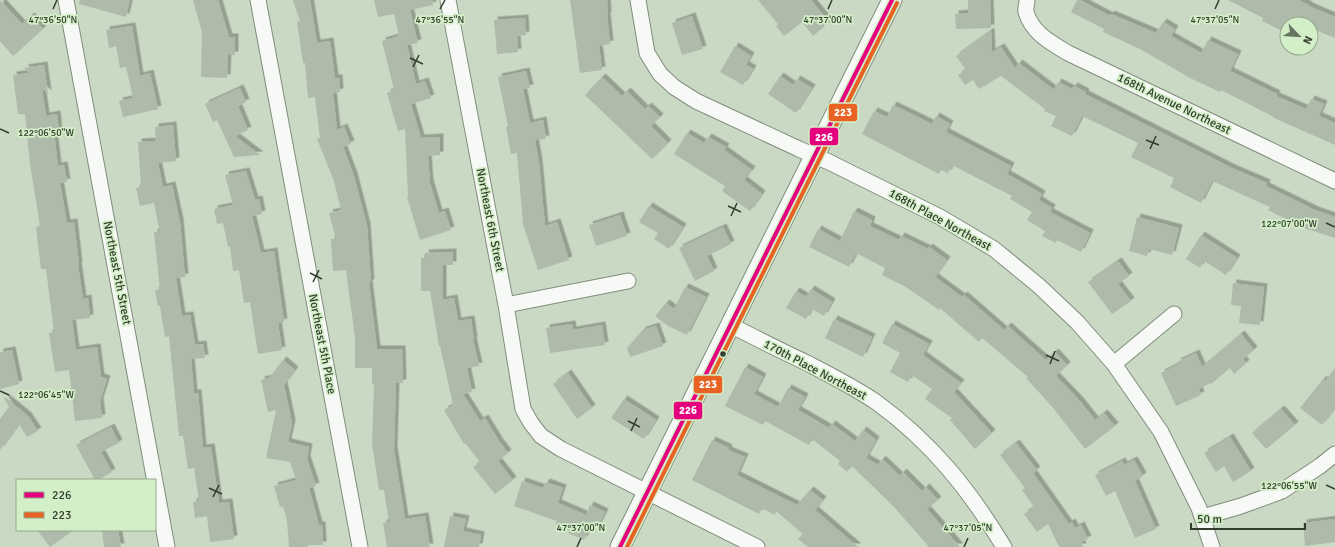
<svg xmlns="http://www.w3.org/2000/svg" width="1335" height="547" font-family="Signika,sans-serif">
<defs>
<filter id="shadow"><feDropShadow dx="3.5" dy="-3.5" stdDeviation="0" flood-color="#0004"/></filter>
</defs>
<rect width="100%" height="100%" fill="#cad9c3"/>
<!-- building -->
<path fill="#aebaaa" filter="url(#shadow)" d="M0,0L22,24L31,16L43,29L13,56L0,41Z
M80,0H130L126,17L79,4Z
M193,0H218L229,37H235V55H228L227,78L201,77L202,32Z
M293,0H310L317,43L330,41L335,78H339L340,92L333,93L337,130L344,127L351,144L343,147L354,176L367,226L371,283H369L377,349H402L403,383H396L394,450L405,519L425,516L430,547H387L383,523L389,522L384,490H379L372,444L374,384H372V368H355V338L346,270L333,271L331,239H336L329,213L341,210L334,181L317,139L320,138L315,97L308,98L305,63H303L297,22L300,21Z
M374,0H432L433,5L410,10L418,43L407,45L416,84L425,81L431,98L411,104L421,138L440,137V155L428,156L430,183L439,213L445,211L451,230L420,240L407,197L408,196L405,129L398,131L387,93L394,90L382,41L399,36L394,14L378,17Z
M570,0H607L608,15H607L610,44L599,46L602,70L580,73Z
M758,0H811L829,22L813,36L802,22L784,36L776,26L778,24Z
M968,0H990L991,28L956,29L955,14L968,13Z
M1077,0H1080L1110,16L1111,14L1156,33L1163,22L1175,29L1171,36L1201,53L1208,40L1238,54L1230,71L1277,94L1276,96L1306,109L1311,99L1324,104L1319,116L1335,123V145L1274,118V117L1221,90L1220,92L1190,78L1140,49L1103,32L1104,29L1071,12Z
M1228,0H1298L1309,5V6L1335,17V38L1313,29L1315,24H1287V33L1262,21L1263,18Z
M692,16L703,49L682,55L672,23Z
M525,18L526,35L517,36L518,52L497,54L494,20Z
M132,26L140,76L150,73L158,109L123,117L119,101L133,98L126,67L120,68L116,46L109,48L106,30Z
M991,31L992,52L1001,47L1015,68L1019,63L1054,90L1058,82L1072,89L1074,86L1086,92L1085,94L1232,168L1267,183L1266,186L1315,210L1335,217V238L1304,228L1268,210L1270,207L1212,181L1201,203L1170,187L1174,178L1131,157L1138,143L1082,116L1072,136L1051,126L1056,116L1044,111L1045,109L1001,76L979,89L973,80L965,85L958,75L966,70L956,56Z
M735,46L751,56L746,65L753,69L743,85L720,72Z
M44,65L48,94L42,88L46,116L57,114L59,132L54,133L58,166L64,165L67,182L60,183L67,223L74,222L79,265H78L83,299L88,298L90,318L72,320L76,350L97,347L101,377L107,379L100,401L102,418L75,421L69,370L55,372L49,333L54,332L46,269H41L36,227L40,226L30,164L25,114H18L13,75L29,73L24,68Z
M526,71L530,88L523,89L530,123L543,120L546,139L535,140L539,163L545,226L557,222L569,260L538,270L523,224L517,153L511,154L506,127L508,126L498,77Z
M780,76L793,85L797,79L812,88L796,113L768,94Z
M602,77L622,96L627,91L645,109L648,106L660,117L651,126L668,143L652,159L585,95Z
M240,88L246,102L238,106L248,130L235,136L260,155L234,157L217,120L213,122L205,104Z
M893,105L932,124L936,116L950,124L946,132L1011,166L1007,174L1042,194L1039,200L1052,208L1050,212L1090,233L1081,252L1057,240L1056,243L1042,236L1045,231L1027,220L1032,212L1010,199L1012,196L952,165L948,173L941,170L939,174L862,134L874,111L887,117Z
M173,125L176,161L158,163L163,187L172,185L180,222L185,277L176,278L182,316L190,315L195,345L203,344L205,358L191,359L194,393H198L203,448L211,447L219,503L229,502L234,539L210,542L207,516L195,518L193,502L199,501L194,468L188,469L183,436H179L169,336L165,337L160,306H158L155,290H160L154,232H160L154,203L140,206L136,188L141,187L138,142L156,141L155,127Z
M687,133L704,143L708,137L726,147L724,150L752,170L744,180L762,194L750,211L722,191L725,186L674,154Z
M246,171L255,200L259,199L262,214L252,216L261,253L274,251L284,322L278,323L282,350L258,354L250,302L244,303L239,270L233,271L230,246L228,247L223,223L217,224L214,209L233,205L225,175Z
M649,206L683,227L669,249L654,239L658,233L639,222Z
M854,211L872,220L870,226L899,240L901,236L928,249L929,247L947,260L935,277L962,297L964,295L1004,330L1008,326L1046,360L1055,352L1067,365L1056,376L1080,401L1095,420L1104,413L1115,426L1085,449L1054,409L1026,378L1028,377L982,338L979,342L940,308L939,310L906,287L882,275L885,268L856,253L849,267L809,247L818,229L840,241Z
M620,215L627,236L596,246L589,225Z
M1137,217L1179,228L1172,255L1149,249L1147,256L1129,251Z
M723,227L731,244L707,256L714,271L695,281L679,248Z
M1201,235L1237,258L1226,275L1204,261L1200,268L1186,259Z
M453,252V265H443V300L454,298L458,321L471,319L474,340H473L479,366L467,368L472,392L463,394L480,421L485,418L499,441L508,453L498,461L513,480L495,494L473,467L480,462L465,443L464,444L444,410L453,405L440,346H439L430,291H421V258H426L425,253Z
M1118,261L1129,276L1118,284L1131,301L1112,314L1088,282Z
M1233,283L1264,287L1260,325L1239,323L1241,306L1231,305Z
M685,287L706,297L687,335L668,326L655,316L666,303L674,309Z
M811,289L832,302L824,316L812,309L806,319L786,308L796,291L806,297Z
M834,319L872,337L863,357L825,338Z
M572,324L573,330L602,325L605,345L550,353L546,328Z
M892,324L929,344L923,355L961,383L954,392L992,433L975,449L950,420L952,418L925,399L932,389L912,375L908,382L890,372L900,353L882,343Z
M656,326L663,346L630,357L627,348L643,330Z
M1241,334L1254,350L1243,359L1246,363L1234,374L1230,368L1211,384L1210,383L1199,389L1201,395L1176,406L1161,373L1179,364L1177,362L1196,353L1202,367Z
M12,350L19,384L0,389V352Z
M283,360L295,370L284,385L292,423L288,442L309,447L307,459L316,486L309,488L319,525H322L323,545H308V547H289L287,521L283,506L280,507L274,486L296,480L290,462L266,458L276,410L268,412L261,380L269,378Z
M745,367L763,377L754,394L778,407L788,388L805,397L798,410L829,428L832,424L855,441L863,430L876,440L866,458L878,465L882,459L900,476L903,472L922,491L926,487L938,500L927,509L960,547H929L895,508L852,466L847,472L838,464L840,461L812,439L809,445L765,421L763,425L725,406Z
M1335,368V408L1322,425L1300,408L1323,379L1325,381Z
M568,373L592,408L577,419L553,384Z
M5,397L28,416L38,431L27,437L19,424L0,450V419L9,407L4,398Z
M624,399L656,420L644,439L611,418Z
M1281,409L1295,425L1266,449L1252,433Z
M111,427L119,443L101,452L112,472L98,480H95L76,445Z
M1230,437L1251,471L1233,482L1224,466L1216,472L1204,453Z
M712,440L729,448L728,450L745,457L737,475L797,505L810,490L823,500L815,510L858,547H808L798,539L803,534L776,511L775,515L762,508L759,514L692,480Z
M1016,443L1037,470L1033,473L1069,524L1072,522L1075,528L1081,525L1088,539L1081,542L1083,547H1059L1048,524L1037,532L1024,514L1034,507L1022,490L1025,488L1000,455Z
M1134,460L1143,476L1135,481L1156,529L1135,538L1115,491L1106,496L1095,475L1122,461L1124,465Z
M522,481L543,488L546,482L563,488L558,503L586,515L590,505L605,512L598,526L592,523L584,540L568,533L570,531L555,524L557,521L514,506Z
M450,516L466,519L463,531L481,535L479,547H444Z
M1335,519V542L1305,546L1303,523Z
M37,530H74L50,547Z
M102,530H118L121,547H104Z"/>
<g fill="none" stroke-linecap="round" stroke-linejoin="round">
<defs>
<path id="minor" d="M66,0L167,547
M258,0L360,547
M448,0L506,305L523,409L531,423L541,436L561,449L757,547
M638,0L647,53L660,74L674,87L696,101L799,149L829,162L940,217L994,249L1039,286L1077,322L1114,364L1161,432L1199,508L1212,547
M1027,0C1027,4 1025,9 1026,12C1032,33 1051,43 1068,53L1335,181
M506,305L628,281
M730,325C756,338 781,351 807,363C830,375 854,387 876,402C931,442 969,489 1004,547
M1114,364L1174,314
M1203,517L1241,506L1282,491L1320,466L1335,454"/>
<path id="tertiary" d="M620,547L892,0"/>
</defs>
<!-- minor casing -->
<use href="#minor" stroke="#818d7d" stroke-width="17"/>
<!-- tertiary casing -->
<use href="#tertiary" stroke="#818d7d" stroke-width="21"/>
<!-- minor -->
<use href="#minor" stroke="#f7f9f6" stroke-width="15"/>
<!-- tertiary -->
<use href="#tertiary" stroke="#f7f9f6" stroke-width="19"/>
<defs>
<path id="bus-1" d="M620,547L892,0"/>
<path id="bus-2" d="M627,547L897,3"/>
</defs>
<!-- bus-1 casing -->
<use href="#bus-1" stroke="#d3efc8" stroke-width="7"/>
<!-- bus-2 casing -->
<use href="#bus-2" stroke="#d3efc8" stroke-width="7"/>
<!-- bus-1 -->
<use href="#bus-1" stroke="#e5007d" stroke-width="4"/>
<!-- bus-2 -->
<use href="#bus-2" stroke="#e86323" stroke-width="4"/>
</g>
<!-- ticks -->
<path fill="none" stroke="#323d2e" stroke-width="1.5" d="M53,9L57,0M440,9L445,0M828,9L832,0M1215,9L1219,0M410,58L423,64M413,67L419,55M0,129L9,133M1146,140L1159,145M1150,149L1156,136M728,206L741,212M731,216L737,203M1326,223L1335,227M310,273L322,279M313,282L319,270M1046,355L1059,361M1050,364L1055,351M0,391L9,395M628,421L640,427M631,431L637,418M1326,485L1335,489M209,488L222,494M213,497L219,485M577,547L581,538M964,547L968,538"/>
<!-- markers -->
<circle fill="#323d2e" stroke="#d3efc8" stroke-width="1.5" cx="723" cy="354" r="3.5"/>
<g text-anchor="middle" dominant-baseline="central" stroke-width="3.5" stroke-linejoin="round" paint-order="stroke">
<!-- street labels -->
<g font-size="12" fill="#323d2e" stroke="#d3efc8">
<text transform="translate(1174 104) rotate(26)">168th Avenue Northeast</text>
<text transform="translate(490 220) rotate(79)">Northeast 6th Street</text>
<text transform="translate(940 220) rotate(29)">168th Place Northeast</text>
<text transform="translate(117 273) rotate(79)">Northeast 5th Street</text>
<text transform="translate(322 344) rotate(79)">Northeast 5th Place</text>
<text transform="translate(815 370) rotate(28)">170th Place Northeast</text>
</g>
</g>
<g font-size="10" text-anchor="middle" fill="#323d2e" stroke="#d3efc8" stroke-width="3.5" stroke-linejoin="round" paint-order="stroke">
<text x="53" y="23">47°36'50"N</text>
<text x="440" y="23">47°36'55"N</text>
<text x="828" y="23">47°37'00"N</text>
<text x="1215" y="23">47°37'05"N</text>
<text x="46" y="136">122°06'50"W</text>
<text x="1289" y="227">122°07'00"W</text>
<text x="46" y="398">122°06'45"W</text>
<text x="1289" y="489">122°06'55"W</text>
<text x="581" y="531">47°37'00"N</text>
<text x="968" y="531">47°37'05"N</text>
</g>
<g stroke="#d3efc8" stroke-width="1.5">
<rect x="828" y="103" width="30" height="19" rx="4" fill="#e86323"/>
<rect x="809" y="127" width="30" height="19" rx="4" fill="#e5007d"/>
<rect x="693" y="375" width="30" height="19" rx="4" fill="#e86323"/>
<rect x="673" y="401" width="30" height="19" rx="4" fill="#e5007d"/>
</g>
<g font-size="11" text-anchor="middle" font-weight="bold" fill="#fff">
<text x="843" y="116">223</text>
<text x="824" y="141">226</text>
<text x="708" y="388">223</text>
<text x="688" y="414">226</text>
</g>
<!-- legend -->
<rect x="16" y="479" width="140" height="52" fill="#d3efc8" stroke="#93a88a"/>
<rect x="24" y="492" width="20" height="6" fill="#e5007d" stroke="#93a88a"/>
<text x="52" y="499" font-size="12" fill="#323d2e">226</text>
<rect x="24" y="512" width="20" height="6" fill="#e86323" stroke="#93a88a"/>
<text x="52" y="519" font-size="12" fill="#323d2e">223</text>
<!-- north arrow -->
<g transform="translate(1299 36) rotate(115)"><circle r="19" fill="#d3efc8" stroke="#93a88a"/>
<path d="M0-3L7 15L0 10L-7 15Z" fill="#677462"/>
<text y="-6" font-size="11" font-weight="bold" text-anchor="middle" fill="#323d2e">N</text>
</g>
<!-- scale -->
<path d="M1191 523v6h114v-6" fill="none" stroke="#323d2e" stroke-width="2"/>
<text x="1197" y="523" font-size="12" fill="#323d2e" stroke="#d3efc8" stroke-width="3" paint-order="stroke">50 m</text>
</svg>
